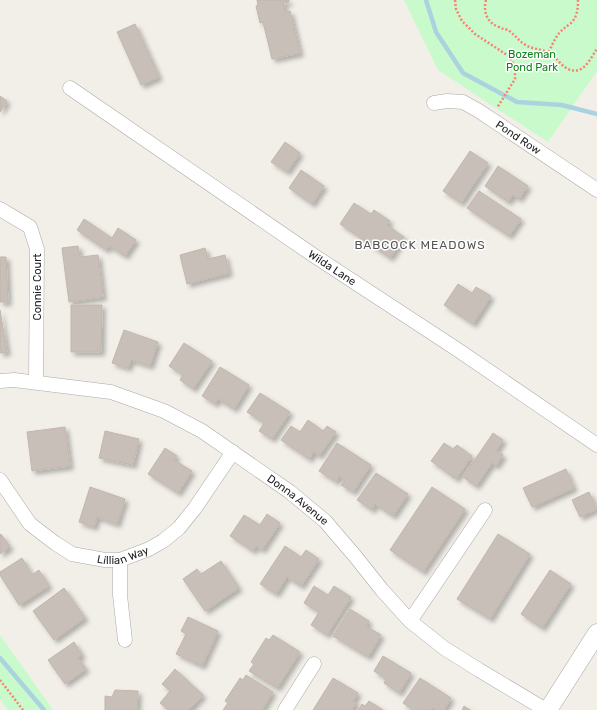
<svg xmlns="http://www.w3.org/2000/svg" width="597" height="710" font-family="Rubik,sans-serif">
<defs>
<filter id="shadow"><feDropShadow dx="3.5" dy="3.5" stdDeviation="2" flood-color="#0004"/></filter>
</defs>
<rect width="100%" height="100%" fill="#f2efe9"/>
<!-- park -->
<path fill="#c8facc" d="M404,0H597V71L548,142L438,70Z
M0,635L53,710H8L0,699Z"/>
<g fill="none" stroke-linecap="round" stroke-linejoin="round">
<!-- stream -->
<path stroke="#aad3df" stroke-width="4.5" d="M426,0L436,32L463,73L517,102L562,105L597,114
M0,658L44,710"/>
</g>
<!-- building -->
<path fill="#c7bfb8" stroke="#c4b6ab" filter="url(#shadow)" d="M257,0H289V2L283,3L285,12L290,11L300,53L272,59L263,22L260,23L256,6L258,5Z
M135,24L159,77L141,85L117,32Z
M0,96L7,101L0,112Z
M285,142L300,153L287,172L271,162Z
M470,151L488,163L461,203L443,191Z
M498,166L528,186L519,199L513,195L508,202L485,186Z
M301,170L324,186L312,204L289,188Z
M479,191L521,219L509,236L467,208Z
M354,203L371,214L374,210L390,221L387,225L404,237L390,258L340,224Z
M84,219L112,238L118,228L136,240L125,256L109,246L106,250L77,230Z
M78,246L80,257L98,255L103,297L69,302L62,248Z
M205,248L208,259L225,255L229,273L187,284L180,255Z
M0,257H6L8,302H0Z
M458,284L472,293L476,287L491,296L473,324L444,305Z
M71,305H102L101,352H71Z
M0,310L7,352L0,353Z
M124,330L158,342L150,366L131,360L128,368L112,363Z
M184,343L212,361L193,389L180,380L183,375L169,366Z
M220,367L249,385L234,409L218,399L215,404L202,396Z
M260,393L290,412L272,439L259,431L264,423L247,412Z
M308,420L323,431L327,426L336,432L319,456L314,452L309,459L281,440L291,426L300,432Z
M65,427L70,466L32,471L27,432Z
M105,431L139,439L133,465L99,458Z
M493,433L503,440L496,451L503,455L496,466L492,463L476,486L463,477Z
M337,443L371,465L353,492L341,485L345,480L339,476L336,482L319,471Z
M444,443L453,449L457,445L472,456L456,479L431,461Z
M165,448L177,456L174,460L192,471L178,493L148,474Z
M566,469L574,488L532,507L523,488Z
M376,473L408,494L393,516L375,504L372,510L357,500Z
M90,487L125,499L117,524L97,517L94,527L79,522Z
M432,487L465,509L423,572L390,550Z
M589,492L597,509L580,517L572,500Z
M267,514L280,523L262,550L256,546L253,551L230,536L244,515L260,525Z
M1,534L10,547L0,554V535Z
M498,534L530,554L490,619L457,599Z
M285,546L301,557L306,550L319,559L301,586L287,577L276,594L260,584Z
M22,558L32,575L39,570L49,586L19,605L0,575V572Z
M221,561L239,588L205,611L183,579L197,569L201,574Z
M550,570L571,584L542,628L521,614Z
M314,586L328,595L334,586L351,597L327,635L311,625L319,612L304,603Z
M64,588L85,618L54,640L33,611Z
M350,609L369,621L366,626L381,635L368,657L333,636Z
M188,617L218,631L202,666L176,654L186,634L181,631Z
M273,635L300,652L277,688L249,671L254,664L251,662L266,638L269,640Z
M74,642L82,655L78,658L86,669L65,684L48,660Z
M383,656L411,673L399,693L384,683L386,679L374,671Z
M175,669L203,695L189,710H168L160,703L170,691L162,684Z
M246,675L273,692L262,710H223L228,703L225,701L240,678L243,680Z
M333,678L358,693L353,701L356,703L352,710H313Z
M420,678L451,698L444,710H436L433,708L431,710H413L403,703Z
M115,690L138,691L137,710H105V696L112,697Z
M369,701L383,710H358L362,704L365,706Z
M464,706L470,710H462Z"/>
<g fill="none" stroke-linecap="round" stroke-linejoin="round">
<defs>
<g id="minor">
<path id="s1" d="M70,88L313,255L458,350L597,445"/>
<path id="s2" d="M434,103L447,101L463,102L479,111L597,190"/>
<path d="M0,209L30,227L37,249L36,382"/>
<path id="s3" d="M0,381L14,380L111,392L164,411L202,431L290,492L325,521L355,556L382,590L410,621L444,648L479,670L546,710"/>
<path id="s4" d="M0,480L30,524L55,543L72,554L105,560H120L149,549L163,541L179,528L195,508L233,452"/>
<path d="M120,560V595L125,640"/>
<path d="M410,621L485,510"/>
<path d="M285,710L314,664"/>
</g>
<path id="tertiary" d="M548,710L597,633"/>
</defs>
<!-- minor casing -->
<use href="#minor" stroke="#a9a9a9" stroke-width="15"/>
<!-- tertiary casing -->
<use href="#tertiary" stroke="#a9a9a9" stroke-width="19"/>
<!-- path -->
<path stroke="#fa8072" stroke-width="2.5" stroke-dasharray="2 2" stroke-linecap="butt" d="M455,0L456,9L462,21L475,34L510,57L515,68V79L497,108
M486,0C483,12 487,23 499,27C502,29 505,29 508,30C514,34 518,40 524,44C531,49 540,49 548,52C558,57 564,74 579,70C587,67 592,56 597,49
M549,52C552,45 555,38 560,32C563,29 566,27 570,24C577,18 578,9 578,0
M0,680L23,710"/>
<!-- minor -->
<use href="#minor" stroke="#fff" stroke-width="14"/>
<!-- tertiary -->
<use href="#tertiary" stroke="#fff" stroke-width="18"/>
</g>
<g text-anchor="middle" dominant-baseline="central" stroke-width="3" stroke-linejoin="round" paint-order="stroke">
<!-- park labels -->
<g font-size="11" fill="#0c8416" stroke="#fff">
<text x="532" y="54">Bozeman<tspan x="532" dy="13">Pond Park</tspan></text>
</g>
<!-- street labels -->
<g font-size="11" fill="#222" stroke="#fff">
<text stroke="none"><textPath href="#s2" startOffset="95">Pond Row</textPath></text>
<text stroke="none"><textPath href="#s1" startOffset="318">Wilda Lane</textPath></text>
<text transform="translate(37 287) rotate(-90)">Connie Court</text>
<text stroke="none"><textPath href="#s3" startOffset="329">Donna Avenue</textPath></text>
<text stroke="none"><textPath href="#s4" startOffset="157">Lillian Way</textPath></text>
</g>
<!-- neighbourhood labels -->
<g font-size="12" letter-spacing="1" fill="#555" stroke="#fff">
<text x="420" y="245">BABCOCK MEADOWS</text>
</g>
</g>
</svg>
